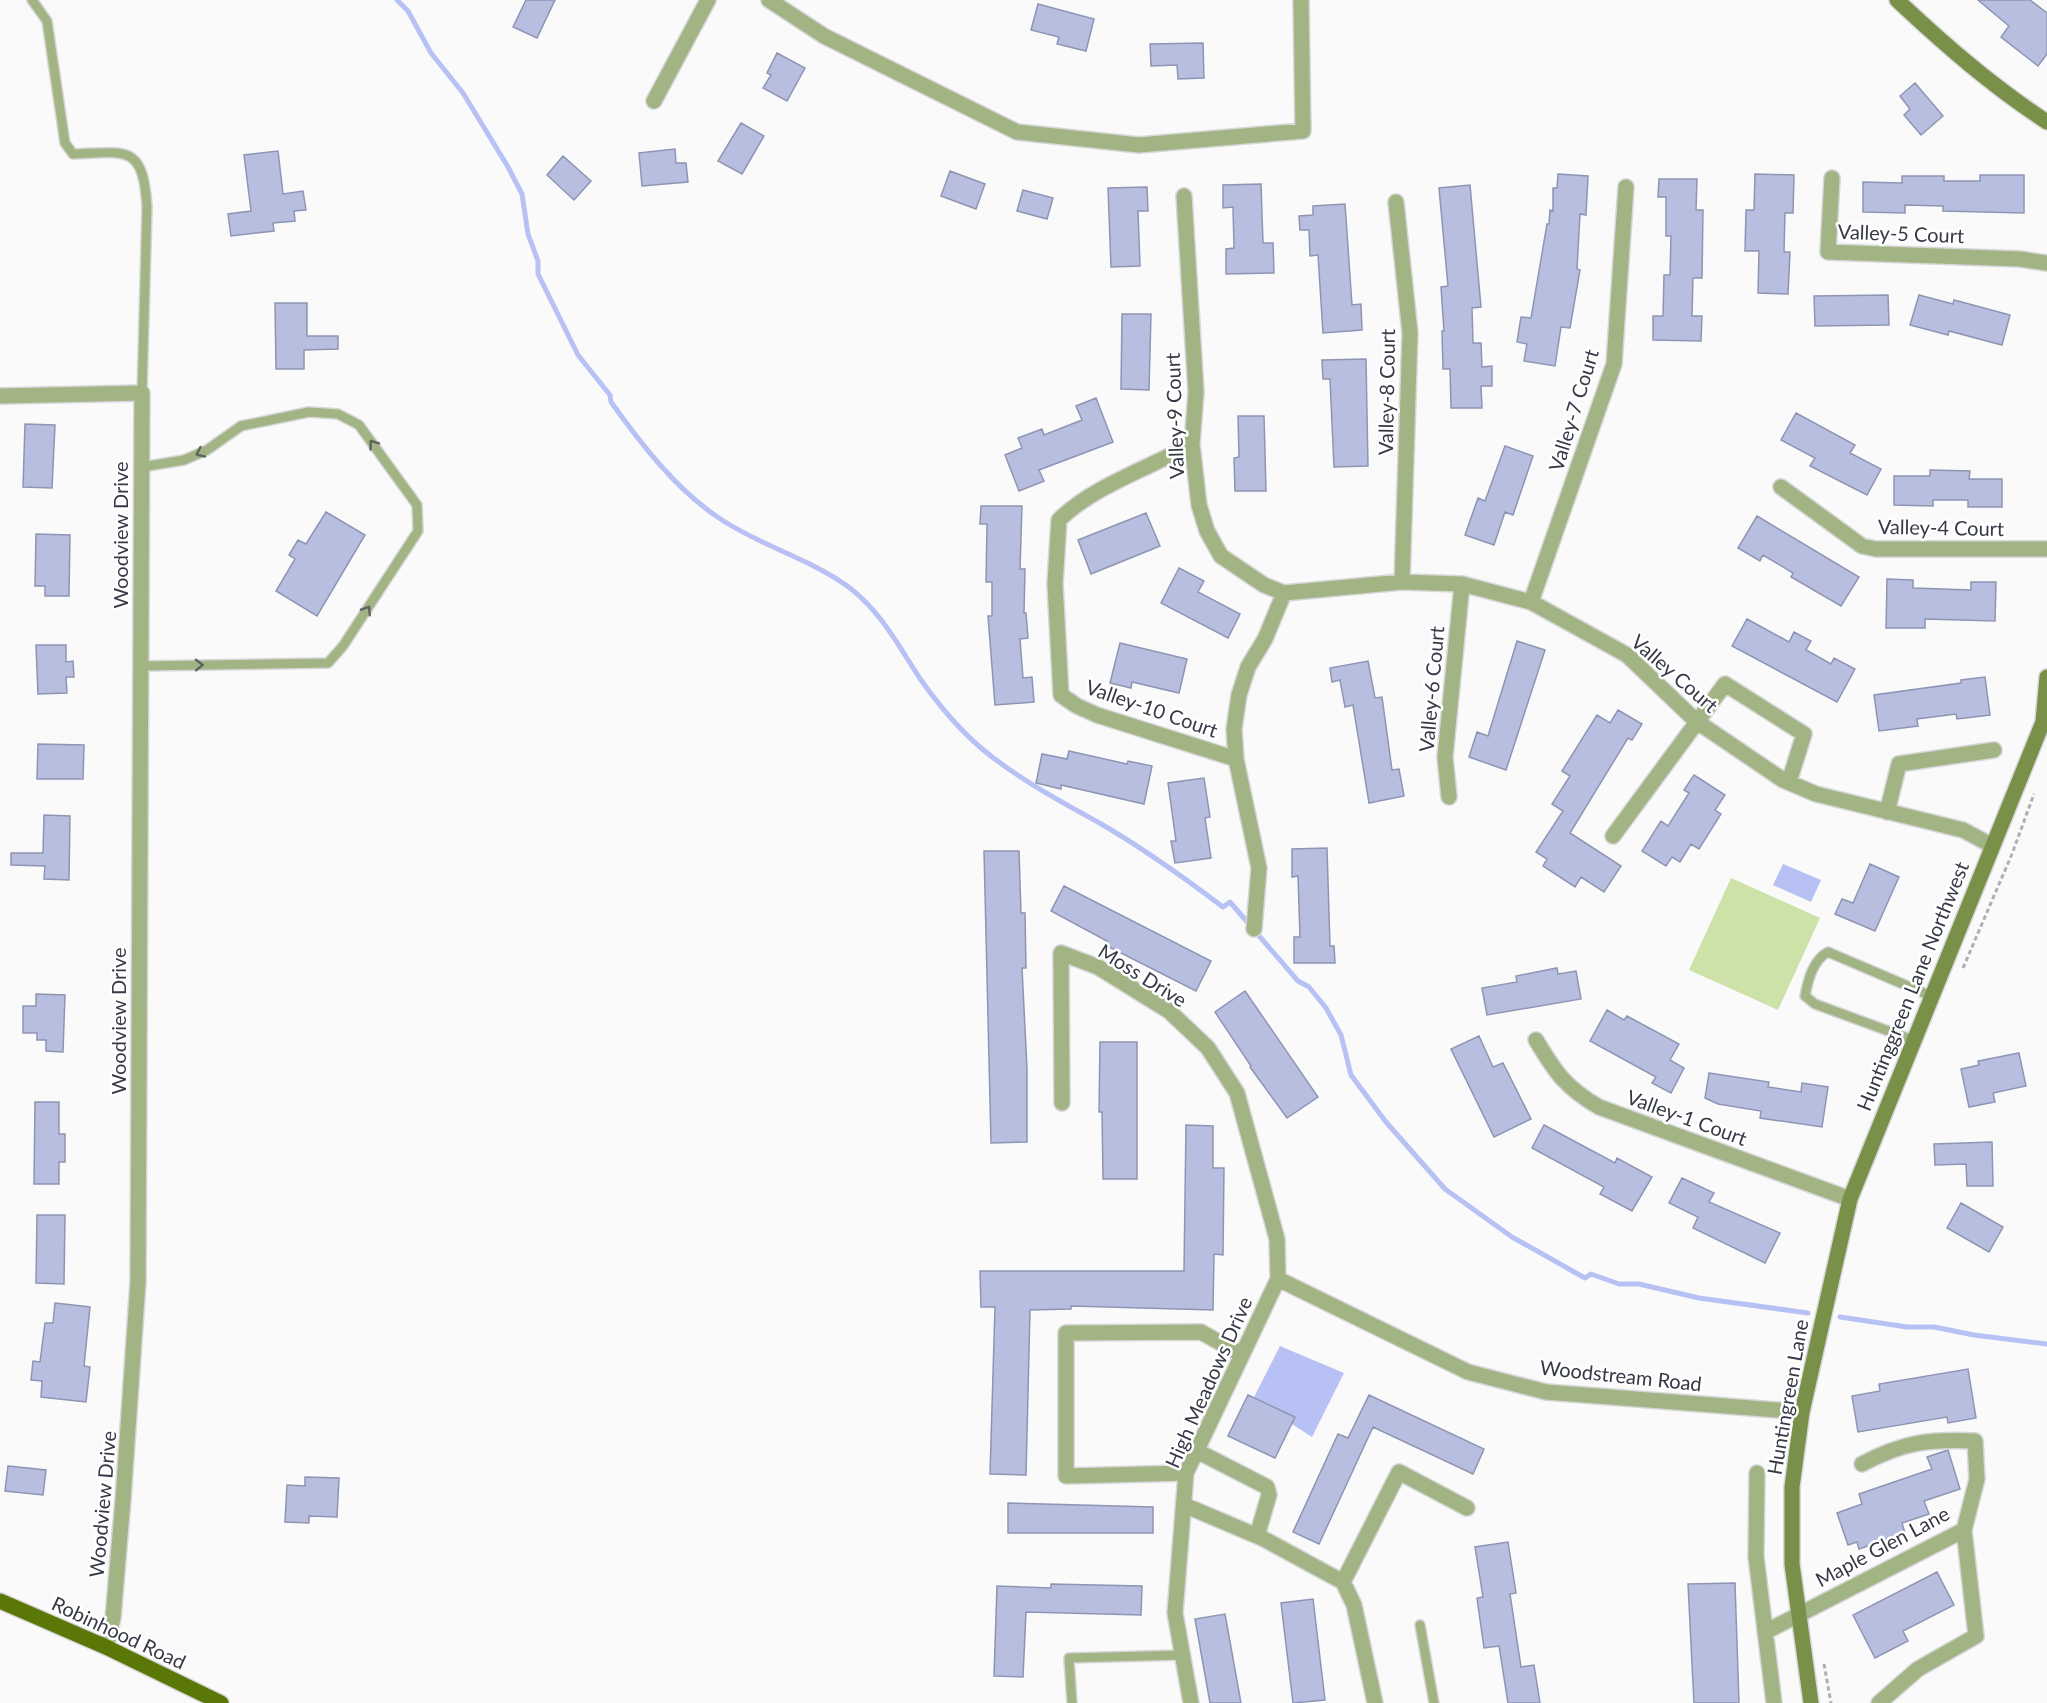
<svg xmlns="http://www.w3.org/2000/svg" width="2047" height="1703" font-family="Lato,sans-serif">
<rect width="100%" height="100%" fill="#fafafa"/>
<!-- green -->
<path fill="#cde2a8" d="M1731,878L1820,918L1778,1010L1689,970Z"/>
<!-- water -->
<path fill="#b7c1f4" d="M1783,864L1821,880L1811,902L1773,885Z
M1280,1346L1344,1373L1312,1437L1253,1399Z"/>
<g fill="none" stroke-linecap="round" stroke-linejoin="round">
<!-- stream -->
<path stroke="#b7c1f4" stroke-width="5" d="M397,0L408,11L431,53L463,93L508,167L522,194L528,234L538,261V274L578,355L610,395L611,402C642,445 677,491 722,520C763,547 811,559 850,588C882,613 899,647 921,680C938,704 959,729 981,748C1014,776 1058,800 1096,821C1140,846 1182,876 1223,907L1230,902L1298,981L1309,987L1326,1008L1341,1035L1351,1075L1386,1122L1445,1189L1512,1237L1585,1278L1591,1274L1619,1284H1639L1699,1298L1808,1313
M1840,1317L1907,1327H1934L1974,1335L2047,1344"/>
</g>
<!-- building -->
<path fill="#b7bedf" stroke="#8e95b4" stroke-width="1.5" d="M526,0H555L537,38L513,27Z
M1978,0H2030L2047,13V54L2038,66L2001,37L2009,26Z
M1038,4L1094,19L1086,51L1057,44L1059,37L1031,30Z
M1203,43L1204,78L1178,79L1177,65L1151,66L1150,44Z
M777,53L805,68L787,101L763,88L771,75L767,73Z
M1915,83L1943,116L1921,135L1904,115L1910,109L1900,96Z
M741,123L764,136L742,174L718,161Z
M675,149L676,163H686L688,182L642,186L639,153Z
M278,151L283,194L303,191L306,210L294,211L295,221L273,223L274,231L231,236L228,214L251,211L244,155Z
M563,156L591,181L574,200L547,175Z
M950,171L985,184L976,209L941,196Z
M1558,174L1588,176L1586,215L1580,214L1577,269L1580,270L1570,328L1561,327L1555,366L1524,361L1527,344L1517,342L1521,317L1531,318L1547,224H1549L1550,210L1553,211V188H1557Z
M1755,174L1794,175L1793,213H1785L1784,252H1790L1788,294L1758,293L1759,251H1745L1746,210H1754Z
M1980,175H2024V213L1943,211V206L1905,205V213L1863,212V182L1902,183V176H1944V181H1980Z
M1659,179H1697L1696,210H1703L1702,278H1693L1692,316H1702L1701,341L1653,340V316H1663L1664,275H1670L1671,236H1666V197H1658Z
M1261,184L1263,243H1273L1274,273L1226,274V249L1234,248L1233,207L1223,208V185Z
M1470,185L1481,307L1472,308L1473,343H1481L1482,367L1492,366V386H1481L1482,408H1451L1450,369H1443L1442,331H1444L1441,287L1448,286L1439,188Z
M1147,187L1148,211H1138L1140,266L1111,267L1108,188Z
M1023,190L1053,198L1047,219L1017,211Z
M1345,204L1352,305L1361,304L1362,330L1323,333L1318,255L1310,256L1309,230H1300L1299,216L1313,215V206Z
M1888,295L1889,325L1815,326L1814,296Z
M1919,295L1953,304L1954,300L2010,315L2002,345L1949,331L1948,335L1910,325Z
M275,303H307V336H338V349L304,350V369H276Z
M1122,314H1151L1149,390L1121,389Z
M1366,359L1368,466L1334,467L1330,379H1323L1322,360Z
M1096,398L1113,442L1039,470L1044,481L1019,491L1005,455L1022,448L1018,438L1042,429L1044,435L1082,420L1076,406Z
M1796,413L1855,445L1850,453L1881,469L1867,495L1810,466L1815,458L1781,440Z
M1238,416H1264L1266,491H1235L1234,458L1239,457Z
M25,424L55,425L52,488L23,487Z
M1505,446L1533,456L1513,515L1505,512L1494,545L1465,535L1478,498L1485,501Z
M1930,470L1970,471L1969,479H2002V507H1968V500H1933V506L1894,505V476H1930Z
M981,506H1022L1020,569H1025L1024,613H1026L1028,638L1020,639L1023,678L1032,677L1034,702L995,705L988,616H992V582H986L987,524H980Z
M326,512L365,535L317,616L276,591L295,559L289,555L298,540L306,544Z
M1146,513L1160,546L1091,574L1078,540Z
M1757,516L1859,577L1841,606L1791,577L1793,573L1763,555L1760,561L1738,548Z
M36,534L70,535L69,596H45V586H35Z
M1179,568L1204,581L1198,592L1240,614L1228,638L1161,603Z
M1887,579L1913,580V588L1971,590V582H1996L1995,621L1925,619V628H1886Z
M1747,619L1789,642L1794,632L1811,641L1806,650L1831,664L1834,658L1855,669L1837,702L1732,646Z
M1517,641L1545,650L1506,770L1469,757L1477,732L1488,736Z
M1120,643L1187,659L1179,693L1132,682L1131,688L1110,683Z
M36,645H66V662L73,661L74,677H66L67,693L38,694Z
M1368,661L1375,698L1382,697L1392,770L1399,769L1404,796L1369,803L1353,705L1345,707L1340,680L1332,682L1330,668Z
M1985,677L1990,715L1957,719L1956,714L1917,719L1918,726L1879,731L1874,695L1961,683V680Z
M1618,710L1642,724L1632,740L1628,738L1570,833L1621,866L1604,892L1581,877L1575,887L1543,866L1547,859L1536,852L1563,811L1552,804L1570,776L1562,771L1597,715L1610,723Z
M38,744L84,745L83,779H37Z
M1069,751L1127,764L1128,761L1152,766L1144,804L1061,785V789L1036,783L1042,754L1067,759Z
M1694,775L1725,795L1715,810L1721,814L1699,849L1691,844L1680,862L1672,857L1666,866L1642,851L1661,821L1668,826L1689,793L1684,790Z
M1204,778L1210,817L1205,818L1211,858L1175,863L1171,841H1176L1168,783Z
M44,815L70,816L69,880L44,879L45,866L11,865V853H43Z
M1327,848L1330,946H1334L1335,963H1294V937H1300L1298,876L1292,877V849Z
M984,851H1019L1021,913H1025L1026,968H1022L1027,1069V1142L991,1143Z
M1870,864L1899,877L1875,931L1835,914L1842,899L1853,903Z
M1064,886L1211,961L1196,991L1105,945L1107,941L1051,911Z
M1557,968L1558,974L1576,971L1581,999L1487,1015L1482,988L1517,982L1516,976Z
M1245,991L1318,1097L1287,1118L1250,1067L1251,1066L1215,1012Z
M36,994L65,995L63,1052L46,1051V1040H37V1033H23V1006H36Z
M1607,1010L1624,1020L1627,1016L1679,1044L1670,1060L1684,1068L1671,1093L1652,1083L1656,1077L1590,1041Z
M1479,1036L1493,1067L1503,1063L1531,1119L1494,1137L1451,1049Z
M1100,1042H1137V1179H1103L1102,1112H1099Z
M2019,1053L2026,1086L1993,1093L1995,1102L1969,1107L1961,1069L1979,1065L1978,1061Z
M1709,1073L1769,1082L1768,1087L1801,1092L1802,1083L1828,1087L1822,1127L1760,1118L1761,1111L1718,1104L1705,1098Z
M35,1102H59V1134H65V1162H59V1184H34Z
M1186,1125L1213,1126V1168H1224L1223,1255L1214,1254L1213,1310L1071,1306V1309L1030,1310L1026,1475L990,1474L995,1307H981L980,1271H1184Z
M1544,1125L1615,1163L1617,1158L1652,1177L1632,1211L1600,1194L1604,1187L1532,1148Z
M1992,1142L1993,1186H1967L1966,1164L1935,1165L1934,1144Z
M1682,1178L1714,1193L1709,1202L1780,1233L1765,1263L1693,1228L1698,1217L1669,1203Z
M1961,1203L2003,1227L1989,1252L1947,1228Z
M37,1215H65L64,1284L36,1283Z
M55,1303L90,1307L84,1366L90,1367L86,1402L41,1397L42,1381L31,1380L33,1361L40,1362L45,1323H53Z
M1968,1369L1976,1418L1948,1423L1947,1417L1858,1432L1852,1396L1880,1391L1879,1384Z
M1248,1395L1295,1417L1275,1458L1228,1436Z
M1369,1395L1484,1449L1473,1474L1373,1427L1319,1544L1293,1532L1338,1434L1348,1438Z
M1948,1450L1960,1489L1924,1501L1929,1514L1902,1523L1905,1533L1859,1549L1857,1542L1848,1545L1837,1513L1862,1504L1859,1494L1932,1469L1927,1457Z
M8,1466L46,1470L43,1495L5,1491Z
M305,1477L339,1478L337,1517L309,1516V1523L285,1522L287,1485L305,1486Z
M1008,1503L1153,1507V1533H1008Z
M1508,1542L1516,1593L1510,1594L1521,1667L1534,1665L1540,1703H1508L1499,1646L1484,1648L1477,1598L1483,1597L1475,1547Z
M1937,1572L1954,1605L1903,1631L1908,1641L1875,1658L1853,1615Z
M1735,1583L1739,1703H1694L1688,1584Z
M1051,1584L1142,1586L1141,1615L1026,1612L1023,1677L994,1676L997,1586L1051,1588Z
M1313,1599L1325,1700L1293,1703L1281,1603Z
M1225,1614L1241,1703H1210L1195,1619Z"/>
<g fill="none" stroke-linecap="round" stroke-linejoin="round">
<defs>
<path id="lane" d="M32,0L47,21L65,143L73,154C127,152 143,144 147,207L142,393
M141,666L328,663L343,646L418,531L417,505L359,425L338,414L309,412L241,426L207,450L184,460L142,467
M1913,1040L1815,1004L1805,996C1808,980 1813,960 1828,952L1931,996
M1420,1625L1434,1703
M1072,1703L1069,1658L1183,1655"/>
<path id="street" d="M769,0L824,36L1017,132L1139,145L1303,131L1301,0
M654,101L708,0
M1832,178L1828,252L2020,259L2047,263
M1184,196L1196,392L1192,444L1199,505L1207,531L1221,556L1264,585L1284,593L1402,582L1462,584L1531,602L1627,655L1696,721L1783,780L1816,794L1963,830L1991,845
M1396,202L1410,333L1402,582
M0,396L142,393L138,1282L123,1500L113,1618L106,1647
M1192,444C1150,468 1093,486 1059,520L1055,584L1061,695L1077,706L1097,715L1236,759
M1781,487L1862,546L1876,549H2047
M1531,602L1614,364L1626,187
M1449,797L1445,757L1462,584
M1887,812L1899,764L1994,750
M1613,836L1725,684L1804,734L1789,782
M1254,929L1259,868L1236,759L1234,729L1239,695L1248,667L1265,639L1284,593
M1536,1040C1555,1072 1566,1088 1599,1107L1850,1199
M1062,1103L1061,953L1098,967L1169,1011L1208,1048L1237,1093L1277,1239L1278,1279L1186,1473L1175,1613L1191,1703
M1278,1279L1468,1372L1546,1392L1802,1412
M1197,1451L1267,1487L1269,1495L1257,1536
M1186,1473L1066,1476V1333L1201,1332L1242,1355
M1757,1473L1756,1557L1774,1703
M1184,1505L1262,1538L1343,1582
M1765,1632L1964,1530L1977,1479L1975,1441C1929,1439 1903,1442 1862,1464
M1375,1703L1354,1605L1343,1582L1399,1472L1467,1508
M1879,1703L1918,1669L1976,1636L1964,1530"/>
<path id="secondary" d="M1897,0C1945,45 1992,86 2047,122
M1811,1703L1792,1564V1487L1802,1412L1850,1199L2043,722L2047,677"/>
<path id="primary" d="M0,1601L106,1647L221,1703"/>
</defs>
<!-- lane casing -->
<use href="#lane" stroke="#d7d7da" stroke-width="12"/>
<!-- street casing -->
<use href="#street" stroke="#d7d7da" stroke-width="18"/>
<!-- secondary casing -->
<use href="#secondary" stroke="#d7d7da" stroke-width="18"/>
<!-- primary casing -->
<use href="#primary" stroke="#d7d7da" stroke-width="18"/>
<!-- path -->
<path stroke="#aeb0b5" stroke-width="3" stroke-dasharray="4.5 3" stroke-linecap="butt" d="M1963,968L2012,854L2034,794
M1824,1664L1831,1703"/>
<!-- lane -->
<use href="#lane" stroke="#a2b484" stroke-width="9"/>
<!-- street -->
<use href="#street" stroke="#a2b484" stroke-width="15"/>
<!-- secondary -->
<use href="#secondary" stroke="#799048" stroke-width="15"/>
<!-- primary -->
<use href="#primary" stroke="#5b7707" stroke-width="15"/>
</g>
<!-- one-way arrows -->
<defs><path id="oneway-chevron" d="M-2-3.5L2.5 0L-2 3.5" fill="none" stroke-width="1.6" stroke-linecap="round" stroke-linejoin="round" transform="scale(1.5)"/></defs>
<g stroke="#5c645c">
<use href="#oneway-chevron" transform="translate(373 444) rotate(-126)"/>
<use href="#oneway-chevron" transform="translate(200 453) rotate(155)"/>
<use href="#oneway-chevron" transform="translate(367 610) rotate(-57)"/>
<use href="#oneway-chevron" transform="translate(199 665) rotate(-1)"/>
</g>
<g text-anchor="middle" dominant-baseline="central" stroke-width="5" stroke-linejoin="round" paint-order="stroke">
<!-- street labels -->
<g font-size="20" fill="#363946" stroke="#fff">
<text transform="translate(1901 233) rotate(2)">Valley-5 Court</text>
<text transform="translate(1386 392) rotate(-89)">Valley-8 Court</text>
<text transform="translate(1573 410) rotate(-73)">Valley-7 Court</text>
<text transform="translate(1174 416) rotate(-92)">Valley-9 Court</text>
<text transform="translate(1941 527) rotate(1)">Valley-4 Court</text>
<text transform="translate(120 535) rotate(-90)">Woodview Drive</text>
<text transform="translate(1675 673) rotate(41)">Valley Court</text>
<text transform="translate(1431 689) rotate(-85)">Valley-6 Court</text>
<text transform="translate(1152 708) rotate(19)">Valley-10 Court</text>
<text transform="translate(1143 975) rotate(32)">Moss Drive</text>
<text transform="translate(1912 986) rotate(-68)">Huntinggreen Lane Northwest</text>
<text transform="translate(118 1021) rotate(-90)">Woodview Drive</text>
<text transform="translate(1687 1117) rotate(20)">Valley-1 Court</text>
<text transform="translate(1621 1375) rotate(6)">Woodstream Road</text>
<text transform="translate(1208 1382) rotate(-66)">High Meadows Drive</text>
<text transform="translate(1787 1397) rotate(-80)">Huntingreen Lane</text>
<text transform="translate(102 1504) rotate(-85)">Woodview Drive</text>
<text transform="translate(1882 1546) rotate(-28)">Maple Glen Lane</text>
<text transform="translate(119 1632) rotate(25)">Robinhood Road</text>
</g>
</g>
</svg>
